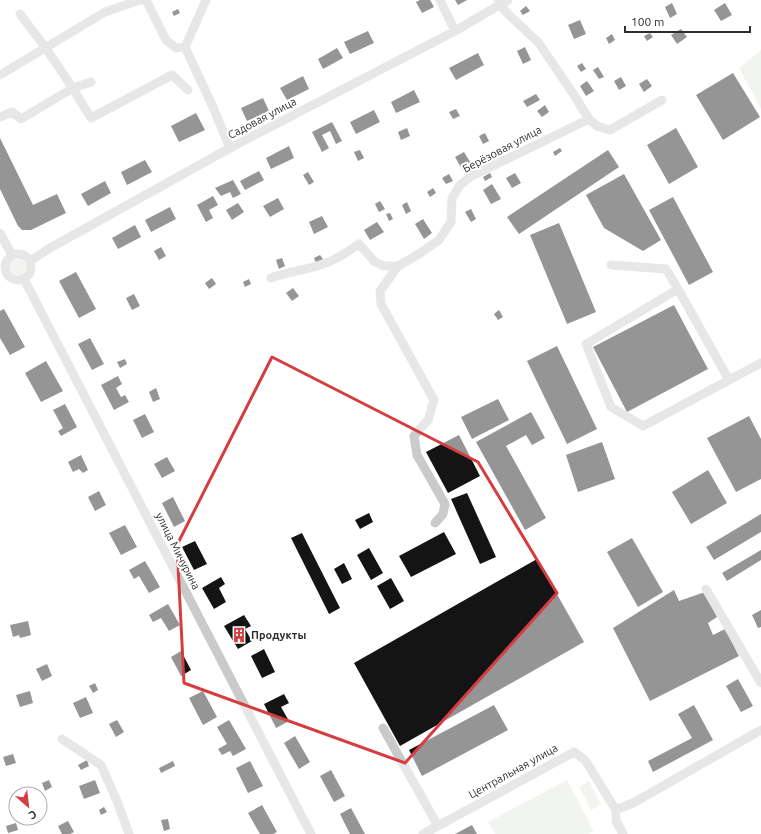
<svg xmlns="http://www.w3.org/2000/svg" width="761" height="834" font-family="Ubuntu,sans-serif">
<rect width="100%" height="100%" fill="#fff"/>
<!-- green -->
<path fill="#e2e9db" d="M761,50V109L739,68Z
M10 267a8 8 0 1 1 16 0a8 8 0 1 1-16 0Z
M567,780L594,831L589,834H495L488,822Z
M589,781L601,805L591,810L579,787Z"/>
<!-- building -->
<path fill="#141414" d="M420,0H430L434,7L422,13L416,2Z
M455,0H467L458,5Z
M672,3L677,14L670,18L665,7Z
M725,3L732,15L721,21L714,10Z
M526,6L530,11L523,15L520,11Z
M178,9L180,13L174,16L172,12Z
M580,20L586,34L574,39L568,25Z
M681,29L687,37L677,44L671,35Z
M368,31L374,43L350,54L344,42Z
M650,33L653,37L647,41L644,36Z
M612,34L615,40L609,44L606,38Z
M525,47L531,60L523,64L517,51Z
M337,48L343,58L323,69L318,59Z
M478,53L484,65L456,80L449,68Z
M582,63L586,69L581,72L577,66Z
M598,67L604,77L599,79L593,70Z
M733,73L760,117L723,140L696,95Z
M303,76L309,89L287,100L280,88Z
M621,77L626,86L619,90L614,81Z
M647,79L652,86L644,92L639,84Z
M587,81L594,91L586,96L580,86Z
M414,90L420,102L396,113L391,102Z
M536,94L540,100L527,107L523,101Z
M263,98L269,111L247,121L241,108Z
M545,105L549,112L542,117L537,111Z
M456,109L460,116L453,119L449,112Z
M374,110L380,122L356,134L350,122Z
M196,113L205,130L179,142L171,126Z
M332,122L342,141L336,144L330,131L322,135L329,148L322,152L312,132Z
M407,128L410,136L401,140L398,132Z
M676,128L698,167L669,184L647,145Z
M485,133L489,141L483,144L479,136Z
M0,138L33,205L57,194L66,213L31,230H22L18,226L0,189Z
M289,146L294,158L271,169L266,158Z
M560,148L562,151L555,156L553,152Z
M360,150L364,158L358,161L354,152Z
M608,150L619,167L519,234L507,217Z
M464,152L472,165L463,171L455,157Z
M490,153L492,159L485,161L483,155Z
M145,160L152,172L127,185L121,172Z
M259,171L264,180L245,190L240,181Z
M308,172L314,182L309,185L303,175Z
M490,173L492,177L485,181L483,177Z
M515,173L521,183L512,188L506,178Z
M449,174L453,181L446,184L442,178Z
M624,174L661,240L643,251L604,228L586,195Z
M233,180L241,194L233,198L230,192L221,196L215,188Z
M105,181L111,193L88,206L81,194Z
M492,184L501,199L491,204L483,190Z
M433,188L436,193L430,197L427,192Z
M213,196L218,205L209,210L213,218L206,222L197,205Z
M673,197L713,272L689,285L649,210Z
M278,198L284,209L270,217L263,206Z
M380,201L385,209L379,212L375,204Z
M407,202L411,211L406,214L402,205Z
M238,203L244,212L232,220L226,210Z
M170,207L176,219L151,232L145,220Z
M471,209L476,219L471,222L465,212Z
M390,213L393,219L389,221L386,214Z
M322,216L328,227L314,234L309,222Z
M423,219L432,233L424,239L415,224Z
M377,222L384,232L370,240L364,230Z
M559,223L596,312L567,324L530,235Z
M135,225L141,237L118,249L112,238Z
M161,247L166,256L159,260L154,251Z
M320,255L323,259L316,263L314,258Z
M282,258L285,266L279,269L276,260Z
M76,272L96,309L79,318L59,281Z
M212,278L216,284L209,289L205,283Z
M249,279L251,284L245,287L243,282Z
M293,288L299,296L292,301L286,293Z
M134,294L140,306L132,310L126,298Z
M674,305L708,369L627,412L593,347Z
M4,309L25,347L10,355L0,338V311Z
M499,310L503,317L498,320L494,314Z
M90,338L104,364L92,370L78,344Z
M557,346L597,429L567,444L527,361Z
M125,359L127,364L120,368L117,362Z
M46,361L63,391L41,402L25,373Z
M118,376L122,384L116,388L121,397L125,395L129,402L114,410L101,385Z
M156,388L160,399L153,402L149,392Z
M498,399L509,420L472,439L461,417Z
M65,404L77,427L61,436L58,431L63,428L53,410Z
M531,412L545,438L532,445L526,435L506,446L546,518L525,530L476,442Z
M145,414L154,432L142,438L133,420Z
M749,416L761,439V479L736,492L707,438Z
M459,435L480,476L448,493L426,452Z
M602,442L615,479L578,492L566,455Z
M81,455L88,470L83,473L79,469L73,472L68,462Z
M167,457L175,471L162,478L154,464Z
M708,470L727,503L691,524L672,492Z
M99,491L106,505L95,511L88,497Z
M467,493L496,557L480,564L451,499Z
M173,497L185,521L174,527L162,503Z
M369,513L373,522L360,529L355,520Z
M761,514V532L714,560L706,547Z
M125,525L137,547L121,555L109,533Z
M444,532L456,554L411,577L399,556Z
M302,533L340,608L329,614L291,538Z
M632,538L663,592L638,607L607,552Z
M195,541L207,564L194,570L182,547Z
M369,548L383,573L371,580L357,555Z
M761,550V560L727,581L722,573Z
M537,559L584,642L400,746L354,663Z
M145,561L160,587L149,593L139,576L134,579L129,570Z
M344,563L352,579L342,584L334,569Z
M221,577L225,584L219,588L226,602L214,609L202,588Z
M391,578L404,601L390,609L377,586Z
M674,590L679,601L705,592L717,617L708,623L713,635L725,629L739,656L650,701L613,628Z
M168,604L180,625L169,631L161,618L153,622L149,615Z
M761,610V627L758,628L752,615Z
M244,615L251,626L245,629L252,641L238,649L224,626Z
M28,621L31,635L20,638L19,635L13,637L10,625Z
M264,649L275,672L262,678L251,656Z
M181,651L191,670L181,676L171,657Z
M47,664L52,676L42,681L36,669Z
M738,679L753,706L741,712L726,686Z
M95,683L98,690L93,693L89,686Z
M30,691L33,703L20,707L16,695Z
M203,691L217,717L203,725L189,698Z
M284,694L289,703L281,707L289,721L276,728L264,704Z
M86,697L93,713L80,718L73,703Z
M494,705L508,730L422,776L409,750Z
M694,705L713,740L653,772L648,761L692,738L678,714Z
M117,720L124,732L116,737L109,724Z
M229,720L246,749L233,756L230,751L222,755L218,749L227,744L217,727Z
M295,736L310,762L299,769L284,743Z
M13,754L16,763L6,766L3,757Z
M87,760L89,766L81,770L78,765Z
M173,761L175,766L161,773L159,768Z
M250,761L263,786L248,793L236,768Z
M331,770L345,796L334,802L320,776Z
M49,780L52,787L45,791L42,783Z
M95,780L100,793L84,799L79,786Z
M262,805L277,832L273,834H260L248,813Z
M104,807L107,812L101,815L99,810Z
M351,808L365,834H350L340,814Z
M168,819L170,829L164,831L161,820Z
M68,821L74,832L70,834H62L58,826Z
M16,823L18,830L8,833L6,826Z
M472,825L477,834H455Z"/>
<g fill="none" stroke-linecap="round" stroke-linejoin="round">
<!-- minor -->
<path stroke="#cacaca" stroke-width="9" d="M146,0L166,40L176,48L185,47
M206,0L185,47L212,105L230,148
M440,0L455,31
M498,0L501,6L509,15L538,42L574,95L589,119L597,126L610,130L662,100
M20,14C46,47 69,81 91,118L172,75L188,90
M0,75L105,12L140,0
M0,117L12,112L21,119L73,88L91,82
M0,233L12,255
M5 267a13 13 0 1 1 26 0a13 13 0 1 1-26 0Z
M30,261L50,248L230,148L455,31L508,0
M611,265L666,269L678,289
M398,266L380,291L381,304L434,400L428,420L414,436L417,455L445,504L443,514L435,523
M271,278C291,270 315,270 335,259C343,255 351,249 359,244L375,262L384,266H398L419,254L439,240L451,222L452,198L460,185L470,177L589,119
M24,279L311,834
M729,380L678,289L586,344L611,407L643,426L761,363
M706,589L761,683
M383,728L438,826
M62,739L101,765L117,801L129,834
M616,810V821L623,834
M423,834L574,752L585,760L616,810L635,802L761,730"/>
</g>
<!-- marked area -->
<path d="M0 0H761V834H0ZM272,357L478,462L557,593L405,763L184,683L177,545Z" fill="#fff" fill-opacity=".55" fill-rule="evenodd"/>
<path fill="none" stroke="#d53d40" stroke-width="3" stroke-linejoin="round" d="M272,357L478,462L557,593L405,763L184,683L177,545Z"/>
<!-- icons -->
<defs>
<symbol id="building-bare" viewBox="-9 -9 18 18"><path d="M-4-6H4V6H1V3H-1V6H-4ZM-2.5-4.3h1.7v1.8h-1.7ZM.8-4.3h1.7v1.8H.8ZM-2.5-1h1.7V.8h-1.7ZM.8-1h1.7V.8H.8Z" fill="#d53d40" stroke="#fff" stroke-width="2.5" paint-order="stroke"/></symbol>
</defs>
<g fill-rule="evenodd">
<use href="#building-bare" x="228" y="624" width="22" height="22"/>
</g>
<g text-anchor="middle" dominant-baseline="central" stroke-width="4" stroke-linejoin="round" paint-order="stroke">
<!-- street labels -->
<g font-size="11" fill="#2d2d2d" stroke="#fff">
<text transform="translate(262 118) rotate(-28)">Садовая улица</text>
<text transform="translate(502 149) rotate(-28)">Берёзовая улица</text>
<text transform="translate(178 551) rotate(63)">улица Мичурина</text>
<text transform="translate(513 771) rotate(-29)">Центральная улица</text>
</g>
<!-- poi labels -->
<g font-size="11" font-weight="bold" fill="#2d2d2d" stroke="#fff" text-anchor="start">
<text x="251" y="635">Продукты</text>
</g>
</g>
<!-- north arrow -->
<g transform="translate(28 806) rotate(152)"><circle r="19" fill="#ffffff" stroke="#ababab"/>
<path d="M0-3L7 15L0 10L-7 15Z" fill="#d53d40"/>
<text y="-6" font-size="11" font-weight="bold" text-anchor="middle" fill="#2d2d2d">С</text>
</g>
<!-- scale -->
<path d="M625 26v6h125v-6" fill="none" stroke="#2d2d2d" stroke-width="2"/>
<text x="631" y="26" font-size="12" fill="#2d2d2d" stroke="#ffffff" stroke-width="3" paint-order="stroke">100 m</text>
</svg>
